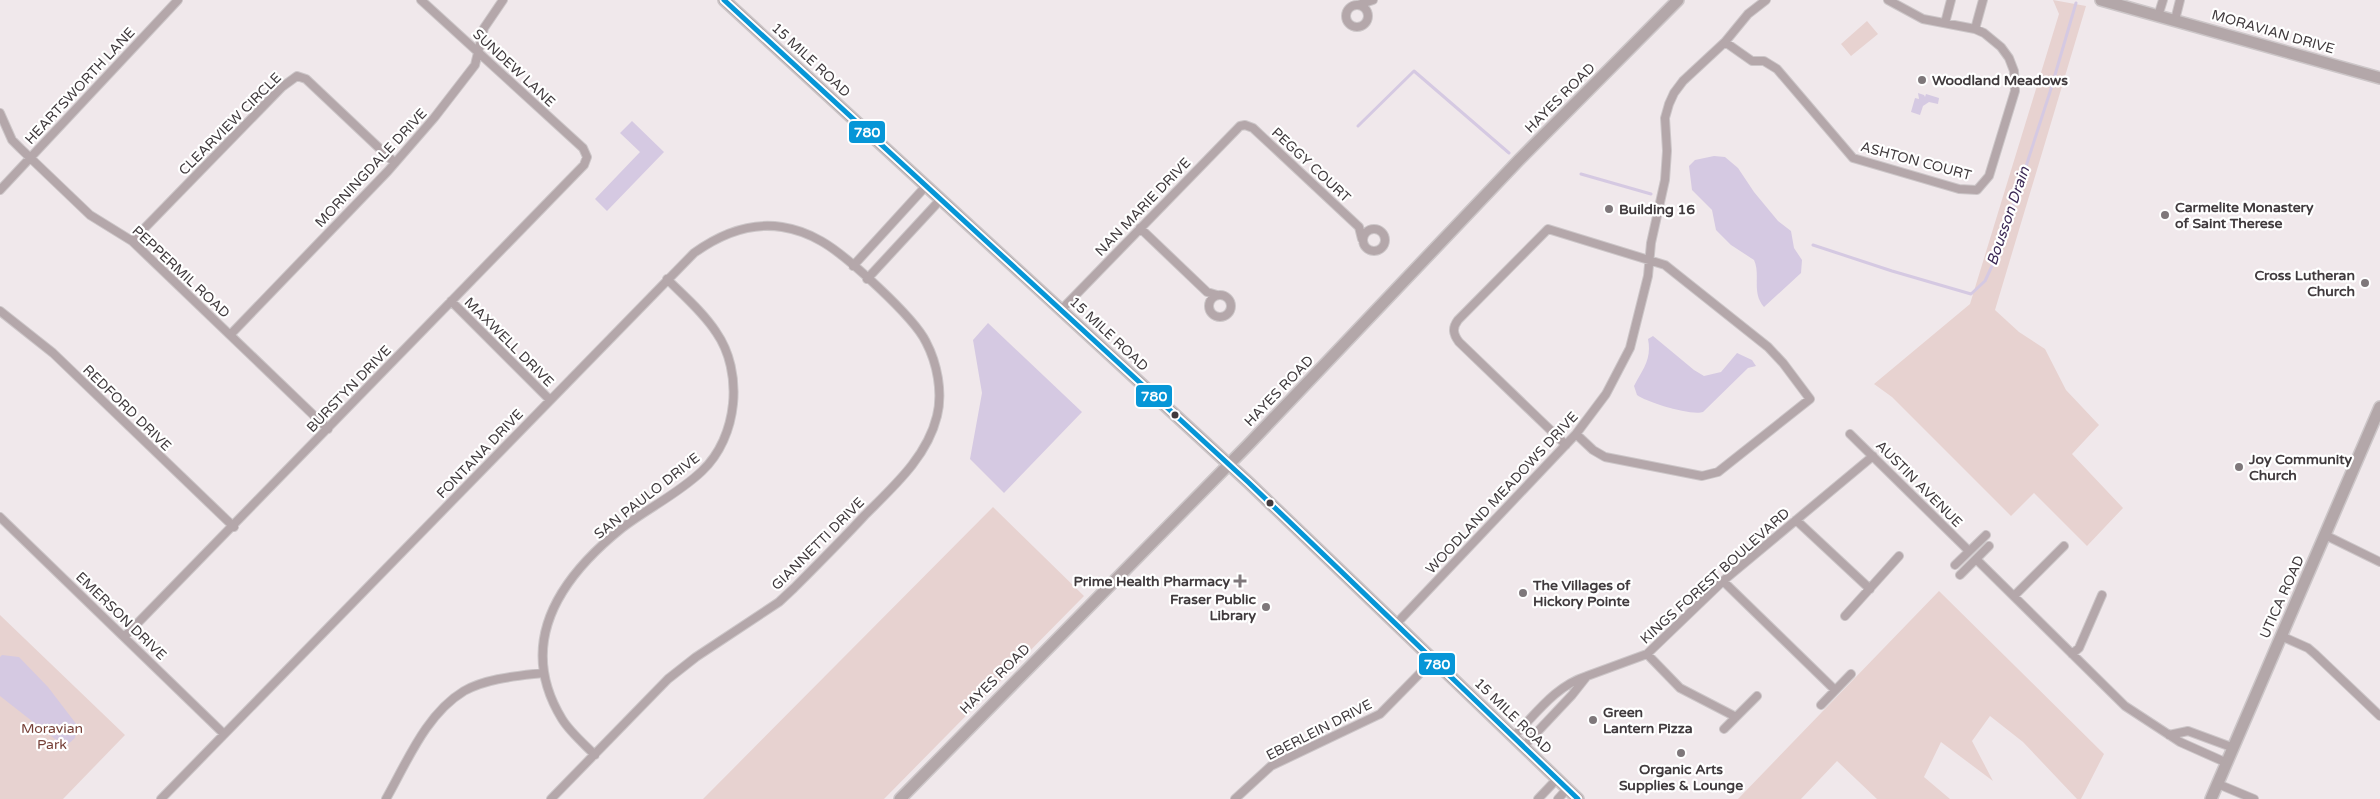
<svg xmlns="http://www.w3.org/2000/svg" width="2380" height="799" font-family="'Varela Round',sans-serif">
<rect width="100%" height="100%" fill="#f0e8eb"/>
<!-- green -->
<path fill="#e7d2d0" d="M2053,0L2086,6L1995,310L2019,332L2045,349L2066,390L2099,425L2072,454L2123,508L2087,546L2034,493L2011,516L1892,397L1874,384L1970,304L2059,14Z
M1867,21L1878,34L1851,56L1841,44Z
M993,507L1084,596L884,799H703Z
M1939,591L2104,754L2081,799H2077L2023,742L1990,716L1972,741L1993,781L1941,742L1924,777L1950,799H1877L1837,761L1801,799H1738Z
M0,615L125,735L63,799H0Z"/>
<!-- water -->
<path fill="#d5c9e2" d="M1918,93L1924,95L1925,97L1926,94L1939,98L1938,104L1929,102L1923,106L1920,115L1911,112L1915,98L1919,99Z
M632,121L664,152L607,211L595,199L640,152L620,133Z
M1714,156L1725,157L1738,168L1754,192L1778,221L1791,231L1794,248L1802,260L1801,273L1764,307C1751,292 1761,275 1754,260L1731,245L1716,230L1712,210L1692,190L1689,166L1695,160Z
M988,323L1082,412L1004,493L970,459L982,393L973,340Z
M1653,336L1694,370L1704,376L1721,372L1737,353L1752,360L1756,366L1748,368L1703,412C1691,416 1646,402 1637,395L1634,386C1643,369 1652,359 1648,339Z
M2,655L19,657L48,687L77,725L75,738L65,747L0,696V657Z"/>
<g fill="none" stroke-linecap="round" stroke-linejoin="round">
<!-- stream -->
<path stroke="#d5c9e2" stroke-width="3" d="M1358,126L1414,71L1509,153
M1581,174L1651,194
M1813,245L1892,271L1971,294L1985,281L1998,253L2050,92L2076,3"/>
<defs>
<path id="street" d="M1358,5L1373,0
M1346 16a11 11 0 1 1 22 0a11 11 0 1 1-22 0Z
M2158,16L2163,0
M2175,20L2180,0
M1945,23L1951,0
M1975,29L1983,0
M1725,42L1752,61H1764L1777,69L1853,158L1959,189L1977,190L1989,176L2015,91L2014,71L2009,58L2001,47L1984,33L1975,29L1923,19L1888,0
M0,113L12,140L21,149L90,215L132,241L328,429
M0,190L178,0
M1140,228L1207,292L1217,295
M1363 240a11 11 0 1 1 22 0a11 11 0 1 1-22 0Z
M132,241L282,87L297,76L306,79L395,163
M853,266L926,186
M867,279L941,199
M1209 306a11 11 0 1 1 22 0a11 11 0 1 1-22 0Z
M451,301L550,400
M1061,310L1240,126L1245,125L1253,128L1359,227L1362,239
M0,311L53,353L234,527
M230,335L388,171L434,118L475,65L484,28L503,0
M1850,434L1969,551
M1566,445L1459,342C1453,334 1452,328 1458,320L1548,229L1665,265L1768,347L1783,363L1810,399L1718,472L1702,476L1605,457L1593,450L1576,434
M0,517L224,734
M1796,520L1870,589
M2325,535L2380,562
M1976,559L2125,706L2180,742L2227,763
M1955,565L1986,535
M1960,575L1989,546
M1723,581L1835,690
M2014,596L2064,546
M1845,616L1899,556
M1396,624L1576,434L1606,394L1630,348L1648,276L1651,243L1665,180L1667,151L1665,118L1669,104L1674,93L1683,81L1725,42L1748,14L1766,0
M125,636L584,165L587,157L583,148L421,0
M2281,636L2308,648L2315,654L2380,716
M1647,654L1680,688L1736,717
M2072,654L2079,648L2102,595
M1587,676L1647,654L1723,581L1873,456
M1821,705L1851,674
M1724,729L1757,696
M2169,735L2188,731L2234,748
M1513,737C1536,714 1555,686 1587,676L1572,695L1523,747
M595,755C583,743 570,732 562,719C515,642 561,577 622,528C648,508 678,494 702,471C738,437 744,372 716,332C703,312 684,296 667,279
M2218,784L2254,799
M161,799L694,253C719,235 750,222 782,227C795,229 809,234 821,241C846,255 914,317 926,342C937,363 943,392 937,416C927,457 894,486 865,515C842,540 818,564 794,588L779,602L696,657L668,679L551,799
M386,799C407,762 426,714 464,691C487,678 518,676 543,673
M1235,799L1271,766L1380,714L1433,660
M1538,799L1557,779
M1558,799L1567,789"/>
<path id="secondary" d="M724,0L1248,482L1578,799
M2101,0L2380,78
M900,799L1248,445L1519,160L1678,0
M2211,799L2380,407"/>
</defs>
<!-- street casing -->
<use href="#street" stroke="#ccc6c8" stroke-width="10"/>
<!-- secondary casing -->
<use href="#secondary" stroke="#ccc6c8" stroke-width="14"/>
<!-- street -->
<use href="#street" stroke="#b4a7aa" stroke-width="8"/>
<!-- secondary -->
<use href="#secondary" stroke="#b3a7a9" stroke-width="11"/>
<defs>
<path id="bus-1" d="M724,0L1248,482L1578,799"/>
</defs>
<!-- bus-1 casing -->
<use href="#bus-1" stroke="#fff" stroke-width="9"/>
<!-- bus-1 -->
<use href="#bus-1" stroke="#0696d7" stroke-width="5"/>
</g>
<!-- markers -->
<g fill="#7e777a" stroke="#fff" stroke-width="2">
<circle cx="1922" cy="80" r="5"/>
<circle cx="1609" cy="209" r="5"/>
<circle cx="2165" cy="215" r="5"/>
<circle cx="2365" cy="283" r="5"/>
<circle cx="2239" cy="467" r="5"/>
<path d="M1237.5 573.5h5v5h5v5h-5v5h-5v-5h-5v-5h5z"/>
<circle cx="1523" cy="593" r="5"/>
<circle cx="1266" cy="607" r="5"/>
<circle cx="1593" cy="720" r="5"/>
<circle cx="1681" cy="753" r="5"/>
</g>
<g fill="#403a3d" stroke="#fff" stroke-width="2">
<circle cx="1175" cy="415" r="4.5"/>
<circle cx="1270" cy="503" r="4.5"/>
</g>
<g text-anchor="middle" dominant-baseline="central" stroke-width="4.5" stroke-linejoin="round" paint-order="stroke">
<!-- street labels -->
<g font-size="14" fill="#403a3d" stroke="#fff">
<text transform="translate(2273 32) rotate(16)">MORAVIAN DRIVE</text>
<text transform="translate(811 60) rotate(43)">15 MILE ROAD</text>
<text transform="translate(514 68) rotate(43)">SUNDEW LANE</text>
<text transform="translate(80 86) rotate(-47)">HEARTSWORTH LANE</text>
<text transform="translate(1560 98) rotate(-45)">HAYES ROAD</text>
<text transform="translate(230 124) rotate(-45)">CLEARVIEW CIRCLE</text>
<text transform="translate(1916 161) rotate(15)">ASHTON COURT</text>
<text transform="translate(1311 165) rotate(43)">PEGGY COURT</text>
<text transform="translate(371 168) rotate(-47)">MORNINGDALE DRIVE</text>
<text transform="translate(1143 207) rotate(-46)">NAN MARIE DRIVE</text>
<text transform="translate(181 272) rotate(43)">PEPPERMIL ROAD</text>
<text transform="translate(1109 334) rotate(43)">15 MILE ROAD</text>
<text transform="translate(509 342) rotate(45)">MAXWELL DRIVE</text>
<text transform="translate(349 389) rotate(-46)">BURSTYN DRIVE</text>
<text transform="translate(1279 391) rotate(-46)">HAYES ROAD</text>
<text transform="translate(127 408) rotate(44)">REDFORD DRIVE</text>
<text transform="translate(480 454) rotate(-46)">FONTANA DRIVE</text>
<text transform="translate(1919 484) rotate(45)">AUSTIN AVENUE</text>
<text transform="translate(1502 493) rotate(-47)">WOODLAND MEADOWS DRIVE</text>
<text transform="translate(647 496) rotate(-38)">SAN PAULO DRIVE</text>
<text transform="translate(818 544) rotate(-45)">GIANNETTI DRIVE</text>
<text transform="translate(1715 576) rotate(-42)">KINGS FOREST BOULEVARD</text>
<text transform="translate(2282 597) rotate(-66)">UTICA ROAD</text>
<text transform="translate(121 616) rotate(44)">EMERSON DRIVE</text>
<text transform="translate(995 679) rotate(-45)">HAYES ROAD</text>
<text transform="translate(1513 716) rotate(44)">15 MILE ROAD</text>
<text transform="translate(1319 730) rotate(-27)">EBERLEIN DRIVE</text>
</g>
<!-- poi labels -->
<g font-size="14" font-weight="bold" fill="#403a3d" stroke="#fff" text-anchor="start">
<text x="1932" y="80">Woodland Meadows</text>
<text x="2175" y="207">Carmelite Monastery<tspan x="2175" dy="16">of Saint Therese</tspan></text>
<text x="1619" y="209">Building 16</text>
<text x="2355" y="275" text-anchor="end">Cross Lutheran<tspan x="2355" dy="16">Church</tspan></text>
<text x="2249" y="459">Joy Community<tspan x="2249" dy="16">Church</tspan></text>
<text x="1230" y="581" text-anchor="end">Prime Health Pharmacy</text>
<text x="1533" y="585">The Villages of<tspan x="1533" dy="16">Hickory Pointe</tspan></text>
<text x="1256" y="599" text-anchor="end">Fraser Public<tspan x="1256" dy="16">Library</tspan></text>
<text x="1603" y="712">Green<tspan x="1603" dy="16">Lantern Pizza</tspan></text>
<text x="1681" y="769" text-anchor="middle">Organic Arts<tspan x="1681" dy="16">Supplies &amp; Lounge</tspan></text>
</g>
<!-- park labels -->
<g font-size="14" fill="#763f36" stroke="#fff">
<text x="52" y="728">Moravian<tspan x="52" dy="16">Park</tspan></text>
</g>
<!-- water labels -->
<g font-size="15" font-style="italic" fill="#3c2955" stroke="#fff">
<text transform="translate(2008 216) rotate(-71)">Bousson Drain</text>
</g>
</g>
<g stroke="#fff" stroke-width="2">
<rect x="848" y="120" width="38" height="24" rx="5" fill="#0696d7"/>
<rect x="1135" y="384" width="38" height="24" rx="5" fill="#0696d7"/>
<rect x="1418" y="652" width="38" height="24" rx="5" fill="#0696d7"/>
</g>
<g font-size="14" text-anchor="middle" font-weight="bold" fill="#fff">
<text x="867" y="137">780</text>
<text x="1154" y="401">780</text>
<text x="1437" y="669">780</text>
</g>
</svg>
